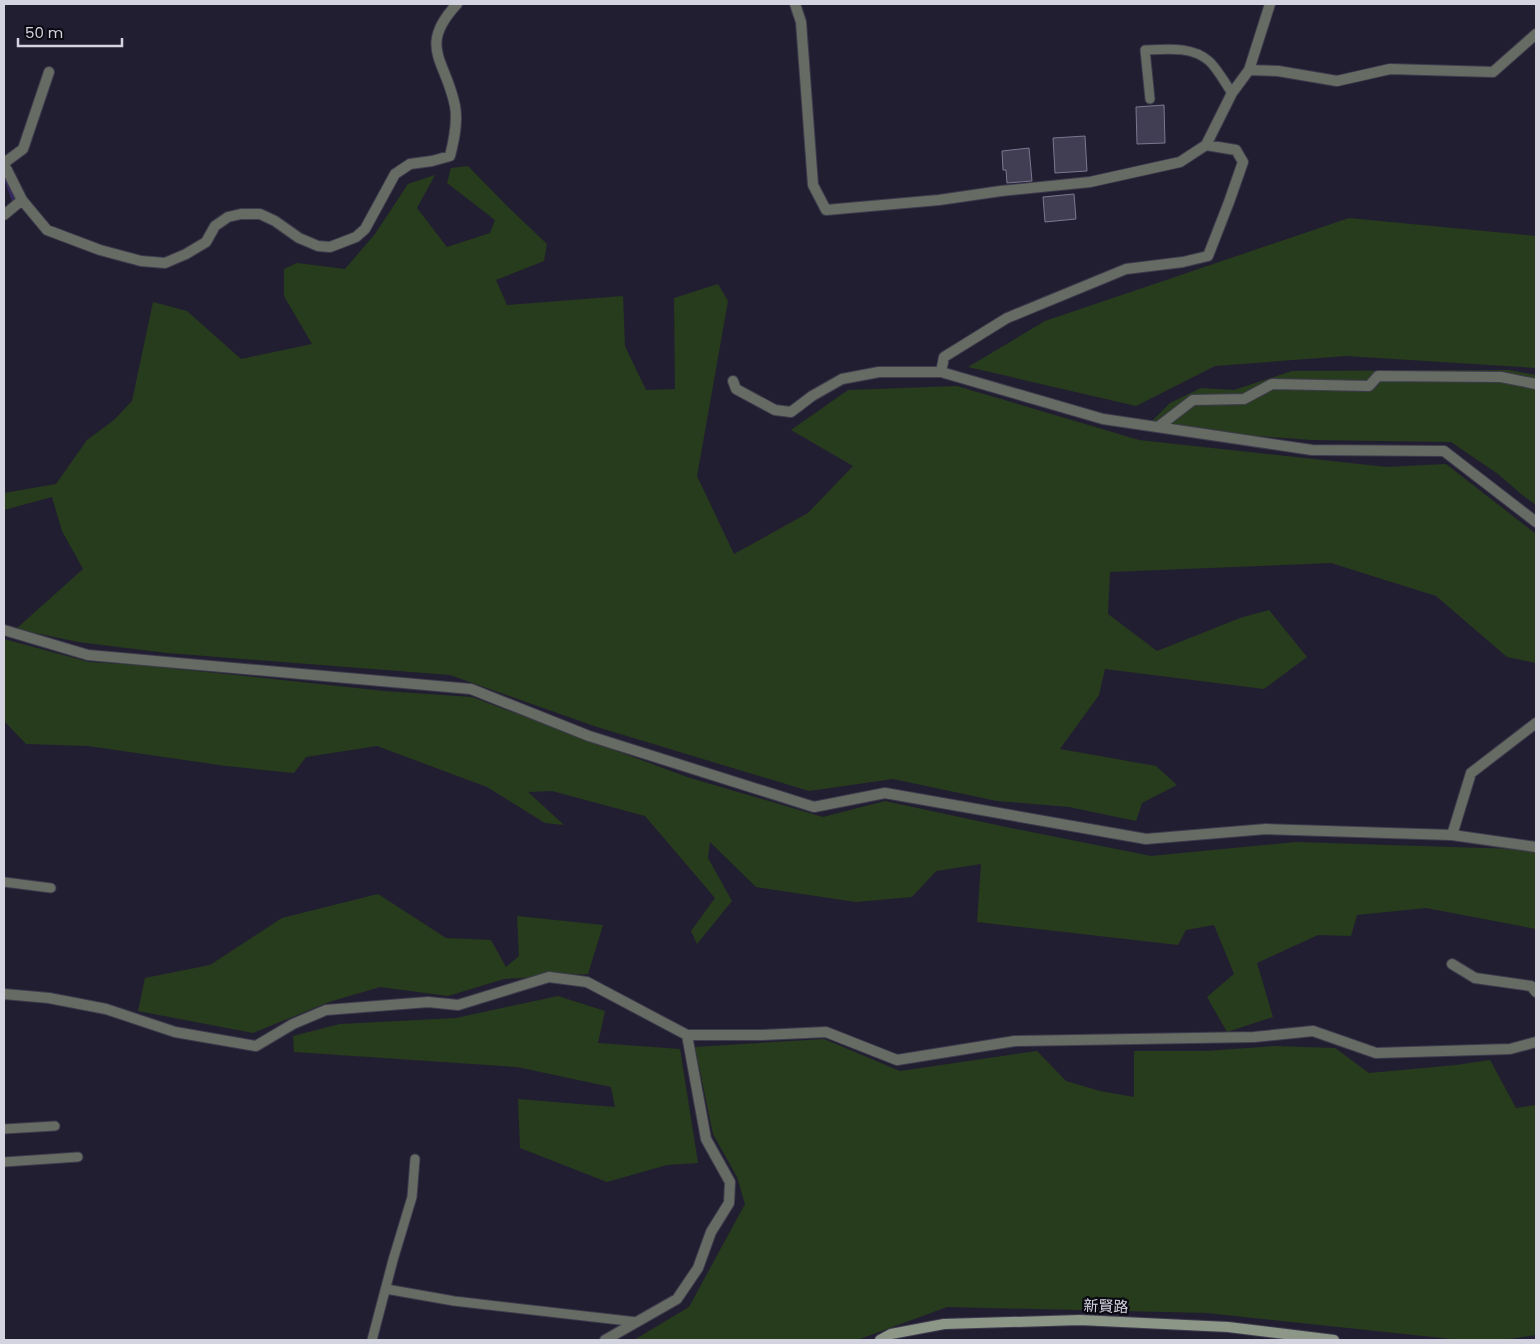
<svg xmlns="http://www.w3.org/2000/svg" width="1540" height="1344" font-family="Poppins,'Noto Sans TC',sans-serif">
<rect width="100%" height="100%" fill="#221e31"/>
<!-- green -->
<path fill="#273c1c" d="M468,166L508,207L547,244L544,261L496,280L507,305L623,296L625,346L646,390L675,389L674,298L718,284L728,301L697,476L734,554L808,513L853,466L791,430L848,390L957,386L1139,440L1387,467L1446,464L1536,534V663L1507,657L1436,596L1331,563L1110,572L1108,614L1157,651L1240,618L1269,610L1307,657L1264,689L1105,669L1099,695L1060,749L1156,766L1177,785L1142,803L1136,821L1069,807L997,801L893,779L809,791L597,727L450,675L167,653L78,642L16,629L83,569L62,531L52,497L4,510V493L56,484L87,440L114,420L132,401L153,302L187,311L241,359L312,344L284,296V269L297,263L345,269L375,234L408,184L435,175L417,208L447,247L490,233L495,220L447,183L451,168Z
M1349,218L1536,236V368L1346,356L1215,366L1136,406L968,367L1045,321Z
M1509,370L1536,375V505L1521,494L1498,474L1451,442L1312,440L1243,435L1149,424L1170,403L1201,388L1234,390L1292,371Z
M4,639L89,662L141,665L384,691L472,697L687,777L823,817L885,801L1001,826L1151,856L1296,842L1515,849L1536,853V929L1426,908L1357,915L1351,936L1318,935L1257,963L1273,1017L1227,1032L1207,997L1234,974L1214,925L1186,930L1178,945L977,922L981,864L936,871L912,897L856,902L756,887L710,842L708,858L732,901L697,944L691,931L715,898L645,816L552,791L528,792L564,825L545,823L487,787L377,746L306,757L294,773L226,766L88,746L26,744L4,721Z
M378,894L446,938L491,940L506,967L519,956L517,916L603,925L588,974L504,979L448,996L380,987L329,1002L253,1033L138,1011L145,978L210,965L282,918Z
M558,996L605,1011L598,1043L680,1049L698,1163L667,1165L607,1182L520,1148L518,1099L615,1107L611,1087L517,1067L294,1052L293,1036L340,1024L456,1018Z
M824,1039L900,1071L1037,1051L1066,1081L1100,1091L1134,1097V1051H1205L1274,1046L1335,1048L1369,1073L1456,1065L1490,1060L1516,1108L1536,1105V1335L1503,1340H1461L1207,1313L947,1307L857,1340H634L689,1307L745,1204L737,1177L713,1134L695,1047Z"/>
<g fill="none" stroke-linecap="round" stroke-linejoin="round">
<!-- stream -->
<path stroke="#362860" stroke-width="4.5" d="M6,178L14,200"/>
</g>
<!-- building -->
<path fill="#413e53" stroke="#7a778f" d="M1164,105L1165,143L1137,144L1136,107Z
M1085,136L1087,171L1055,173L1053,138Z
M1029,148L1032,181L1007,183L1006,170H1003L1002,151Z
M1074,194L1076,219L1045,222L1043,197Z"/>
<g fill="none" stroke-linecap="round" stroke-linejoin="round">
<defs>
<path id="lane" d="M1150,99L1145,50C1167,49 1192,46 1209,61C1217,68 1225,83 1232,93
M4,882L51,888
M4,1129L55,1126
M4,1162L78,1157
M386,1289L454,1301L637,1322
M372,1340L393,1260L412,1197L415,1159"/>
<path id="street" d="M795,4L801,22L813,185L826,210L939,200L1001,191L1090,182L1180,162L1206,145L1232,93L1249,70L1270,4
M1249,70L1278,71L1337,81L1390,69L1493,72L1536,34
M4,163L23,149L49,72
M4,164L22,200L4,215
M22,200L47,230L100,250L141,261L165,263L186,254L206,242L215,226L228,217L241,214H260L275,221L299,238L318,246L330,247L356,237L365,229L395,174L410,164L432,161L450,156C454,140 458,122 455,106C446,60 417,47 457,4
M941,372L1103,419L1312,450L1444,451L1536,522
M733,381L736,389L775,410L791,412L812,396L842,379L879,372H941L944,357L1007,318L1126,269L1183,262L1208,256L1229,202L1243,162L1236,150L1206,145
M1158,427L1193,400L1244,399L1272,384L1369,386L1378,376L1501,377L1536,384
M4,630L88,655L471,689L589,736L814,807L885,793L1146,839L1266,829L1452,835L1536,847
M1452,835L1471,773L1536,723
M1452,964L1475,978L1531,986L1536,992
M4,994L49,998L106,1009L175,1032L256,1046L293,1024L326,1010L428,1002L458,1005L549,977L587,982L687,1035
M605,1340L677,1299L698,1268L711,1232L729,1203L730,1182L706,1139L687,1035H762L826,1032L897,1060L1015,1041L1254,1037L1313,1031L1376,1053L1510,1049L1536,1042"/>
<path id="secondary" d="M880,1340L891,1334L944,1324L1080,1320L1228,1327L1334,1340"/>
</defs>
<!-- lane casing -->
<use href="#lane" stroke="#3e3b4d" stroke-width="11"/>
<!-- street casing -->
<use href="#street" stroke="#3e3b4d" stroke-width="12"/>
<!-- secondary casing -->
<use href="#secondary" stroke="#3e3b4d" stroke-width="12"/>
<!-- lane -->
<use href="#lane" stroke="#666c63" stroke-width="9"/>
<!-- street -->
<use href="#street" stroke="#666c63" stroke-width="10"/>
<!-- secondary -->
<use href="#secondary" stroke="#8c9788" stroke-width="10"/>
</g>
<g text-anchor="middle" dominant-baseline="central" stroke-width="4.5" stroke-linejoin="round" paint-order="stroke">
<!-- street labels -->
<g font-size="15" fill="#d4d3e0" stroke="#0b0a12">
<text transform="translate(1106 1306) rotate(2)">新賢路</text>
</g>
</g>
<!-- border -->
<rect width="1540" height="1344" fill="none" stroke="#d4d3e0" stroke-width="10"/>
<!-- scale -->
<path d="M18 38v8h104v-8" fill="none" stroke="#d4d3e0" stroke-width="2.5"/>
<text x="25" y="38" font-size="15" fill="#d4d3e0" stroke="#0b0a12" stroke-width="4" paint-order="stroke">50 m</text>
</svg>
